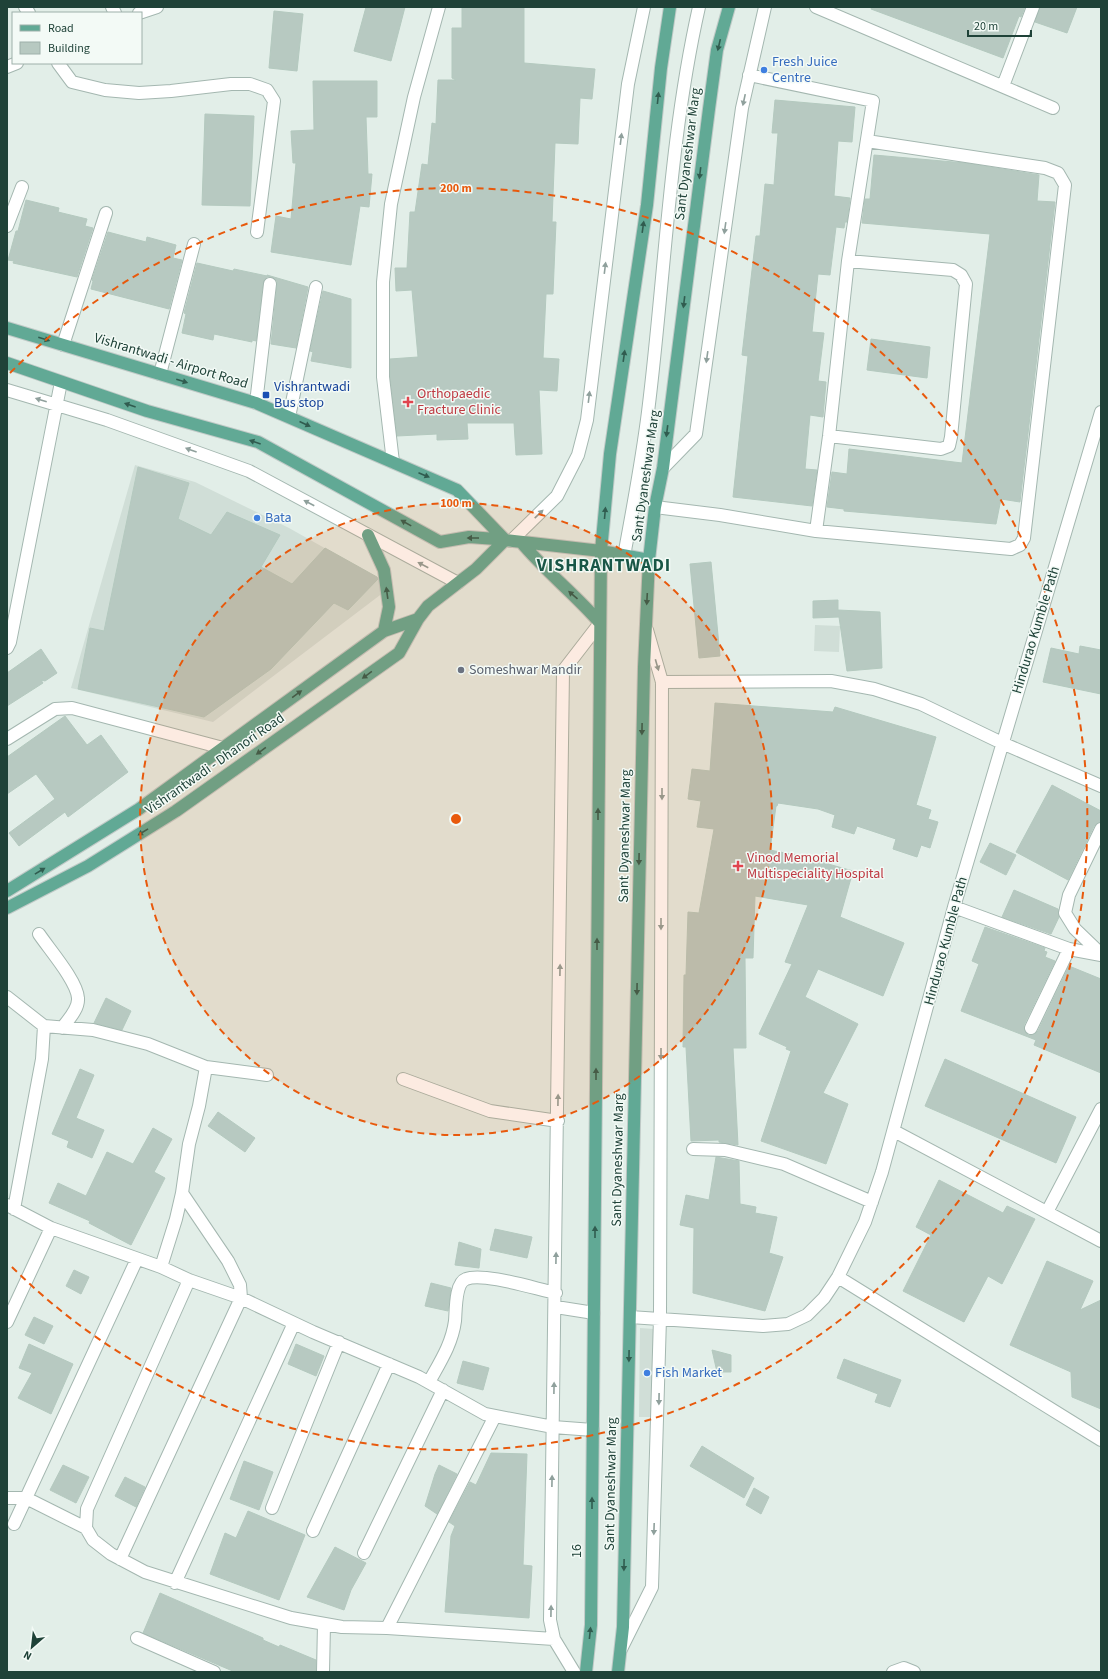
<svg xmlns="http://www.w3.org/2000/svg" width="1108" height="1679" font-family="'Source Sans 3',sans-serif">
<rect width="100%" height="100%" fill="#e2eee8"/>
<!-- built -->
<path fill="#d0ded7" d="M135,465L195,482L289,528L392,586L213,722L71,688Z
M815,625L840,626L839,652L814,651Z
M640,1328L654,1329L652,1417H639Z"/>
<!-- building -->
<path fill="#b7c9c1" stroke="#b4c9bf" d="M366,7H405L391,61L354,51Z
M462,7H524V63L595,69L592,99L580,98L578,144L555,143L552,222H556L553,294H546L543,358L559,359L557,391L539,390L542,454L516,455L514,423H467L468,439L437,440V434L397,436L390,377V359L418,357L412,290L396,291L395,268H407L410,212H415L422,164L428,165L432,123L436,124L438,80H456L452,78V28H462Z
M872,7H1025L1021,17L1019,16L1003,58L871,9Z
M1040,7H1077L1067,33L1035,22Z
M274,11L303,14L297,71L269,68Z
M313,81H377V117H366L368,174H372L369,207L360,206L351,265L271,252L276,216L291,219L296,163H293L291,131L314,130Z
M775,100L855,107L852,142L838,141L834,196L850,198L847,222H845L844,228L836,227L830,275L818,274L812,332L824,333L818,381L826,382L823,417L810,415L805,469L817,470L812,506L733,497L748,356L742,355L756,236H760L765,184L774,185L778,133H772Z
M205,114L254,116L250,206L202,205Z
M874,155L965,163L1039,175L1037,201L1055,202L1020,502L1001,499L996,524L844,511V509L827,507L832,472L847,474L849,449L962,463L990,234L862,223L865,199H870Z
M26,200L59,208L58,212L87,219L85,226L93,228L77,277L13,263L14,261L8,260L16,231H18Z
M108,232L146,242L147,237L176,245L173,258L182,260L169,309L91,289L93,281L92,280Z
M197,263L233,271L234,269L267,276V275L308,287L296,348L271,344L277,285V281L271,277H267L263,283L256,341L252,340V342L214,334L213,340L182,333L186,314L184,313Z
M323,291L351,299V368L311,361L313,352L310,351Z
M871,339L930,347L927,378L867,370Z
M138,467L189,483L178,519L211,535L227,512L280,535L261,567L292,584L325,548L377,577L378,579L348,610L334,603L271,669L204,717L78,689L90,628L104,631Z
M711,562L720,656L699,658L690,564Z
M838,600V610L880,612L882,668L847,671L839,617L813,618V601Z
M1080,646L1101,650V694L1043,682L1051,648L1079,654Z
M41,649L57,673L45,681L41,680L43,683L7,706V673Z
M715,703L833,712L835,707L936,737L916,805L931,810L928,819L938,822L930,848L921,845L917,857L893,849L896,839L857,826L854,834L832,827L835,815L818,809L778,803L777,806H776L770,850L800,856L853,871L840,917L904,943L883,996L818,969L805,997L858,1024L823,1093L848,1104L826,1164L761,1141L791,1051L786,1049L787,1047L759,1034L792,964L785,962L808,905L755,896L753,958H745L746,1048H733L738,1145L719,1142V1140L691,1141L686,1047H683L684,975H686L688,912L699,913L714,829L697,827L701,801L688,799L692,769L710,771Z
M65,716L87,745L101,735L128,772L68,817L65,812L19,846L9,833L55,799L36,774L7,794V757Z
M1052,785L1101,811V822L1094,826L1068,880L1016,852Z
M990,843L1016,855L1006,875L980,862Z
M1014,890L1058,909L1059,917L1051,934L1002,917Z
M985,927L1045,948L1044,951L1047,952L1045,957L1055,961L1024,1025L1025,1032L1028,1035L1035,1034L1038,1031L1069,966L1101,979V1073L1034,1045L1036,1040L961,1011L979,964L972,961Z
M106,998L131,1011L122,1030L94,1023Z
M945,1059L1076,1117L1056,1163L925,1106Z
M80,1069L94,1075L76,1118L104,1130L92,1158L67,1147L69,1141L52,1134Z
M218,1112L255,1138L245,1152L208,1126Z
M153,1128L172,1139L154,1172L165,1178L131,1245L89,1223L90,1221L49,1203L58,1183L86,1196L107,1152L133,1164Z
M716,1157L739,1161L740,1204L756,1207L755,1213L777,1217L769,1253L783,1257L765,1311L693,1293L694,1228L680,1225L686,1195L709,1200Z
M939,1180L1003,1213L1007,1206L1035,1219L1002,1284L988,1276L964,1322L903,1291L931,1235L916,1227Z
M495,1229L532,1237L527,1258L490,1250Z
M459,1242L481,1249L479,1268L455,1265Z
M1047,1261L1093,1281L1080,1310L1101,1300V1409L1072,1397L1071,1372L1010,1345Z
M74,1270L89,1277L81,1294L66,1286Z
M431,1283L451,1288L448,1311L425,1306Z
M34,1317L53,1326L44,1344L25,1335Z
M29,1344L73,1364L51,1414L18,1398L32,1373L19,1368Z
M296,1344L324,1356L316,1376L288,1364Z
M712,1350L731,1355V1372H717Z
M844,1359L901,1380L890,1407L875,1402L878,1394L837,1378Z
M463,1361L489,1368L483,1390L457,1383Z
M702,1446L754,1478L744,1498L690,1466Z
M491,1453L527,1454L523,1565L532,1566L529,1618L445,1612L451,1536L455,1526L449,1522L470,1482L476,1485Z
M244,1461L273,1472L259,1510L230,1499Z
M63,1465L89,1477L76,1503L50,1490Z
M439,1465L457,1474L437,1514L425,1506L435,1474Z
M125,1477L145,1487L136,1507L115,1496Z
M754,1488L769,1497L761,1514L746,1505Z
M248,1511L305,1535L279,1600L210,1574L225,1533L236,1538Z
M335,1547L366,1563L351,1590L344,1610L307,1597Z
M160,1593L263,1638V1640L279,1647L280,1645L316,1660V1672H235L143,1633Z"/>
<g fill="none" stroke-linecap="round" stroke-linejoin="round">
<defs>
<path id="minor" d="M25,7L29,13
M112,7L115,13
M816,7L1053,108
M139,13L157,7
M58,63L72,82L105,90L139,93L171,91L231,84H250L267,90L274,101L257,232
M7,67L17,63
M749,75L873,101L848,261L829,436L816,531
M1003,86L1033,7
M7,226L22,187
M63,345L106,213
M160,374L194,244
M7,390L107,420L249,471L458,583
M256,403L270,284
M289,417L316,287
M829,436L941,449L949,446L951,437L966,284L961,275L953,270L848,261
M393,462L383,377V282L391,204L414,97L439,7
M663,468L696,434L742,108L765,7
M655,507L720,515L816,531L1011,549L1020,545L1024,538L1065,185L1058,173L1045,168L867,141
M511,541L557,496L578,455L587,420L628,84L644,7
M624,556C633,508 642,460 648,412C665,277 669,140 699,7
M7,648L10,642L61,382
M662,682L831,681L874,689L921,704L1002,743L1101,786
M7,739L55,709L72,708L223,748
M1101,829L1069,895L1065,913L1075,929L1101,954
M954,907L1069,949L1101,955
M39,934C49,949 77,981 78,998C79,1009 68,1020 62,1028
M7,997L44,1026L93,1030L148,1044L206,1067L199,1106L189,1144L182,1193L176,1219L161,1267
M1031,1028L1069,949
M206,1067L267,1075
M403,1079L490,1111L558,1121
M894,1131L1101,1241
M693,1149L725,1150L784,1164L872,1202
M7,1205L51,1228L161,1267L189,1280L241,1298L313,1332L419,1377L485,1414L553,1427L593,1430
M14,1209L42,1059L44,1026
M1047,1212L1101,1109
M838,1277L1101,1440
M189,1280L87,1509L86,1528L93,1540L111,1554L145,1572L291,1618L342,1627L387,1628L554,1639
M556,1307L594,1313
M630,1317L763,1326L788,1324L807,1315L824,1298L838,1277L865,1222L882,1172L954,907L1101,412
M7,1322L51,1228
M429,1382C440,1362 452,1344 455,1321C456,1310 455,1283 466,1279C483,1272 536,1289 556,1293
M7,1498H26L86,1528
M272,1508L339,1342
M14,1524L137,1259
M313,1531L389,1364
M364,1553L443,1390
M120,1559L241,1298L240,1285L228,1261L182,1193
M175,1583L294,1323
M387,1628L495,1416
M137,1638L214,1672
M621,1649L652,1587L660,1318L662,682L647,630
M323,1672L324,1624
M574,1672L554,1639L550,1620L563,671L600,623
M893,1672L904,1668L914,1672"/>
<path id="major" d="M7,328L256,403L457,490L505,540
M7,363L147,411L258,442L440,542L469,537L496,539L601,551L649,560
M368,535L384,570L389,607L384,631
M521,542C546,572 575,594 600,623
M7,891L139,809L384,631L418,619
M7,908L88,866L176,811L399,653L418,619L428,606L476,569L505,540
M586,1672L591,1625L601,551L610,454L647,205L661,68L670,7
M618,1672L623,1627L644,667L649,560L655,507L663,468L709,109L717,50L729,7"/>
</defs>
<!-- minor casing -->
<use href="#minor" stroke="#a4b7b0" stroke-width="14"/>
<!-- major casing -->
<use href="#major" stroke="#c0cac7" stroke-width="14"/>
<!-- minor -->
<use href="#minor" stroke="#fff" stroke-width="12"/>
<!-- major -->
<use href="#major" stroke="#61a995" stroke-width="12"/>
</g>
<!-- one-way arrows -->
<defs><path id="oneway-solid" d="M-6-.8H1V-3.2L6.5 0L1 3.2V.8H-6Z"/></defs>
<g fill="#305c4f">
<use href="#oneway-solid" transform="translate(719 45) rotate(103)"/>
<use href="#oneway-solid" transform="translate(658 98) rotate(-84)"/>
<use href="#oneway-solid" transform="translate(700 173) rotate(97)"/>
<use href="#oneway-solid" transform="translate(643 227) rotate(-82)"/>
<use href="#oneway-solid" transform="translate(684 302) rotate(97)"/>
<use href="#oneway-solid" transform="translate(44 339) rotate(17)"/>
<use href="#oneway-solid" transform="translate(624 356) rotate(-82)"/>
<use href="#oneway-solid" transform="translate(182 381) rotate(17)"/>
<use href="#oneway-solid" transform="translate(130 405) rotate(-161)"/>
<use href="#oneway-solid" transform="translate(305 424) rotate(24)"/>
<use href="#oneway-solid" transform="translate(667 431) rotate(97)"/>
<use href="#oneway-solid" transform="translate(255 442) rotate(-161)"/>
<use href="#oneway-solid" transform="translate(424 475) rotate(23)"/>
<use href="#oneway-solid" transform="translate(605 513) rotate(-85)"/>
<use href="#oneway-solid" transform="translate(406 523) rotate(-151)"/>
<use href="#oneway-solid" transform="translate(473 538) rotate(-180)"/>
<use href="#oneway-solid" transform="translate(387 593) rotate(-98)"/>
<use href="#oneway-solid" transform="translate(573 595) rotate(-139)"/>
<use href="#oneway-solid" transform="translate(647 599) rotate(93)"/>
<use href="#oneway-solid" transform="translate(367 675) rotate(144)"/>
<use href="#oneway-solid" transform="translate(297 694) rotate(-36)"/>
<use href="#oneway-solid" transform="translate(642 729) rotate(91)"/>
<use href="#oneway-solid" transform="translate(261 751) rotate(144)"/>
<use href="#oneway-solid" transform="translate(598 814) rotate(-90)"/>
<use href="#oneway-solid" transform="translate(143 832) rotate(148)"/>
<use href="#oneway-solid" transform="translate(639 859) rotate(91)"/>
<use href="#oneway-solid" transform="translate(40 871) rotate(-31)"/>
<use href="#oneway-solid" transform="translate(597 944) rotate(-90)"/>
<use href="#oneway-solid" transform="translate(637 989) rotate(91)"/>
<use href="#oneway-solid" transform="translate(596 1074) rotate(-90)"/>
<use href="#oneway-solid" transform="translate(595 1232) rotate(-90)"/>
<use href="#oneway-solid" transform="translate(629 1356) rotate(91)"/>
<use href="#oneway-solid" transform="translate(592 1503) rotate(-90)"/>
<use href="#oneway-solid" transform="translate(624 1565) rotate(91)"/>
<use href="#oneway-solid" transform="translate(590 1633) rotate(-84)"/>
</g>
<g fill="#8fa09c">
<use href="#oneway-solid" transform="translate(744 100) rotate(102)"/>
<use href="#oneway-solid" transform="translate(621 139) rotate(-83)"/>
<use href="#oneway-solid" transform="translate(725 228) rotate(98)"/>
<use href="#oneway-solid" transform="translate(605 268) rotate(-83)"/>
<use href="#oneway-solid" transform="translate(707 357) rotate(98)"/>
<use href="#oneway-solid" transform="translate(589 397) rotate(-83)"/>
<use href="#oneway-solid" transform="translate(41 400) rotate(-163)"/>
<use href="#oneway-solid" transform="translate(191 450) rotate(-160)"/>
<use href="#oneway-solid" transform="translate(309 503) rotate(-152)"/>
<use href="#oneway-solid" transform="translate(539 514) rotate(-44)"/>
<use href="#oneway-solid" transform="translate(423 565) rotate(-152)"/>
<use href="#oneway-solid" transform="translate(657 665) rotate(74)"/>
<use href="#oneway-solid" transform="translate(662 794) rotate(90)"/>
<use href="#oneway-solid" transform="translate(661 924) rotate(90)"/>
<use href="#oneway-solid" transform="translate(560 970) rotate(-89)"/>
<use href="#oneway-solid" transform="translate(661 1054) rotate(90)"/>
<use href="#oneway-solid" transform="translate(558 1100) rotate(-89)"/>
<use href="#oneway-solid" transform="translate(556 1258) rotate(-89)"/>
<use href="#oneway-solid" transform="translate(554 1388) rotate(-89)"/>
<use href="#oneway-solid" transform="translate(659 1399) rotate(91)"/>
<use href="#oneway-solid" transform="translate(552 1481) rotate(-89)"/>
<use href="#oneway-solid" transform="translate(654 1529) rotate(92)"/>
<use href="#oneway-solid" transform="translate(551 1611) rotate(-89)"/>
</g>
<!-- distance rings -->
<circle cx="456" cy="819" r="316" fill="#e8590c" fill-opacity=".12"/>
<g fill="none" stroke="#e8590c" stroke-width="2" stroke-dasharray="7 5">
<circle cx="456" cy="819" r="316"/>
<path d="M10 373A631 631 0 1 1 10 1265"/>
</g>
<!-- markers -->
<g fill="#3f7fe0" stroke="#f3faf6" stroke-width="1.5">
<circle cx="764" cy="70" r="4"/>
<circle cx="257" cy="518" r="4"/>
<circle cx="647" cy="1373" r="4"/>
</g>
<rect fill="#1a4fb4" stroke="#f3faf6" stroke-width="1.5" x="262" y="391" width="8" height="8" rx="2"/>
<g fill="#e0444e" stroke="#f3faf6" stroke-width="1.5">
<path d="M406 396h4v4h4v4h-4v4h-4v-4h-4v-4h4z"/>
<path d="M736 860h4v4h4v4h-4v4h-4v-4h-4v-4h4z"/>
</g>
<circle fill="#6b7280" stroke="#f3faf6" stroke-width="1.5" cx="461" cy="670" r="4"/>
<g text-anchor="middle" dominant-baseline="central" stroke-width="3" stroke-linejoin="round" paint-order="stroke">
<!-- shop labels -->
<g font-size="14" fill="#366cbe" stroke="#f3faf6" text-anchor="start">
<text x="772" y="62">Fresh Juice<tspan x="772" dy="16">Centre</tspan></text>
<text x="265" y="518">Bata</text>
<text x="655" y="1373">Fish Market</text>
</g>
<!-- street labels -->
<g font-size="14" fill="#1f4238" stroke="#f3faf6">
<text transform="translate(688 154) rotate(-83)">Sant Dyaneshwar Marg</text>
<text transform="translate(171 361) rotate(17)">Vishrantwadi - Airport Road</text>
<text transform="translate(646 476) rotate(-82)">Sant Dyaneshwar Marg</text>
<text transform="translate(1036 630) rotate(-73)">Hindurao Kumble Path</text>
<text transform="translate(215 764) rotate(-35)">Vishrantwadi - Dhanori Road</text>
<text transform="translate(625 836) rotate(-89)">Sant Dyaneshwar Marg</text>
<text transform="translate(946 941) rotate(-75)">Hindurao Kumble Path</text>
<text transform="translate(618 1160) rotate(-89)">Sant Dyaneshwar Marg</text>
<text transform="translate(611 1484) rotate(-89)">Sant Dyaneshwar Marg</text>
<text transform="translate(577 1551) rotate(-90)">16</text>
</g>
<!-- transit labels -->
<g font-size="14" fill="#164399" stroke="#f3faf6" text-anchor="start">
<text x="274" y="387">Vishrantwadi<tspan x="274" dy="16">Bus stop</tspan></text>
</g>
<!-- health labels -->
<g font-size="14" fill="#be3a42" stroke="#f3faf6" text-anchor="start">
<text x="417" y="394">Orthopaedic<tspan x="417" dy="16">Fracture Clinic</tspan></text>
<text x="747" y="858">Vinod Memorial<tspan x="747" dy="16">Multispeciality Hospital</tspan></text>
</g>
<!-- worship labels -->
<g font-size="14" fill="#5b616d" stroke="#f3faf6" text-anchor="start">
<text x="469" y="670">Someshwar Mandir</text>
</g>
<!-- district labels -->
<g font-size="18" font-weight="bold" letter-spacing="1" fill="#195646" stroke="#f3faf6">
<text x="604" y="565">VISHRANTWADI</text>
</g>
</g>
<circle cx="456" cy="819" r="6" fill="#e8590c" stroke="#f3faf6" stroke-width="2"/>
<g font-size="12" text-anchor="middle" font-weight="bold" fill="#e8590c" stroke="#f3faf6" stroke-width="3" stroke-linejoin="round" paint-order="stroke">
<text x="456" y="192">200 m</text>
<text x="456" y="507">100 m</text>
</g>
<!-- border -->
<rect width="1108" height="1679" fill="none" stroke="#1f4238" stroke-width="16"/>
<!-- legend -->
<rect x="12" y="12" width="130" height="52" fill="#f3faf6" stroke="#9eb0aa"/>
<rect x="20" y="25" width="20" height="6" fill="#61a995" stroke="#9eb0aa"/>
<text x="48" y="32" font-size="12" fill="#1f4238">Road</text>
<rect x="20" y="42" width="20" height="12" fill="#b7c9c1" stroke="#9eb0aa"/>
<text x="48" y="52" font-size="12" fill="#1f4238">Building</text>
<!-- north arrow -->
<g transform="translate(32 1647) rotate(208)" stroke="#f3faf6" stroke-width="3" paint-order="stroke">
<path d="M0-3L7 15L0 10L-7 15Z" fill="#1f4238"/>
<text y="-6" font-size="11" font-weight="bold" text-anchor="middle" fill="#1f4238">N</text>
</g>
<!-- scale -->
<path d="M968 30v6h63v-6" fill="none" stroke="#1f4238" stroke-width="2"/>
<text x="974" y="30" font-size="12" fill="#1f4238" stroke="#f3faf6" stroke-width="3" paint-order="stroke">20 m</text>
</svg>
